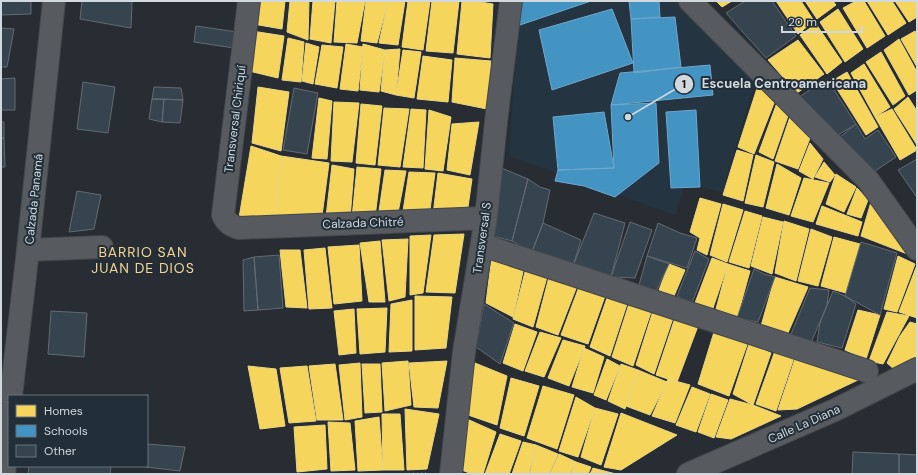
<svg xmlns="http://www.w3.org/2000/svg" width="918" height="475" font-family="'DM Sans',sans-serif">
<rect width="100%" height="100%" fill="#272d33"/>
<!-- built -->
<path fill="#243441" d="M519,1H684L757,77L722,192L686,183L675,215L509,156Z"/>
<!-- homes -->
<path fill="#f6d55c" stroke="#ebd683" d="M256,1H285L282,29L253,24Z
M290,1H309L308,40L287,32Z
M313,1H335L331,43L310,39Z
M337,1H365L357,43L334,42Z
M366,1H388L377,43L361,41Z
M388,1H405L398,45L379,43Z
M408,1H430L423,50L402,47Z
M432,1H459L453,53L426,51Z
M462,1H474L493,4L490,58L457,54Z
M716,1H732L722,7Z
M776,1H801L814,21L798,34Z
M805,1H833L836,5L817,19Z
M856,1H864L885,36L867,48L843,8Z
M867,1H892L906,23L888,35Z
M895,1H916L917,17L909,22Z
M838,9L863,49L845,62L820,22Z
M816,24L842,62L827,74L800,35Z
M252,31L284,36L278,78L249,71Z
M915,31L917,34V67L901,39Z
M288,38L304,42L301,82L282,80Z
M899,39L917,72V90L909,95L884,50Z
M798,40L824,74L797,93L768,60Z
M306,43L319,47L313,84L302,81Z
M346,44L363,47L358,91L340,89Z
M363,44L385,50L379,92L360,90Z
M322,45L343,47L337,88L315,84Z
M400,49L396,95L381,91L385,50Z
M403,50L421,52L414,98L396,95Z
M881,52L905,96L893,105L866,62Z
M423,56L452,60L448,102L417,99Z
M455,58L491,61L487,109L452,102Z
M864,64L890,107L875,117L851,73Z
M847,72L878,127L866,135L832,81Z
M760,79L776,98L754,154L738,147Z
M258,87L289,92L281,151L252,143Z
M908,97L917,111V145L894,109Z
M319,98L332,101L327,159L312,158Z
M778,100L789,113L773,159L759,152Z
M334,102L359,103L352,162L331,161Z
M361,104L382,106L375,165L356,163Z
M384,108L409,109L400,167L378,165Z
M411,109L426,110L423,168L403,167Z
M892,109L917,150L900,160L875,117Z
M429,110L451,117L443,171L425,169Z
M791,114L810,138L798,169L775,161Z
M479,122L470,175L447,170L452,124Z
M810,143L823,159L813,179L799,171Z
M251,146L281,156L275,218H239Z
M737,150L753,155L743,201L723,195Z
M756,155L774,162L763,207L745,203Z
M281,156L329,163L322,216L281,215L275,218Z
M824,162L835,175L830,182L815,177Z
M777,164L801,178L789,215L766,208Z
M332,165L354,169L350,219L326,217Z
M357,167L381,169L375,217L352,218Z
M385,170L406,171L397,218H378Z
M409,172L435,173L429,217L402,218Z
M438,173L472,179L467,214L433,215Z
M836,174L856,187L844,212L826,204Z
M804,178L829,183L813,222L791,216Z
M857,188L868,200L861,218L847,214Z
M700,198L721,204L707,255L697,250L700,238L690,232Z
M871,202L915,257L861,236Z
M723,204L743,210L727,262L710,255Z
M822,206L862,222L858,236L816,224Z
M745,211L762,216L749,268L729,262Z
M763,217L783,222L772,274L751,266Z
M784,221L809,229L796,281L775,273Z
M811,229L832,237L818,286L798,281Z
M464,234L455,293L426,292L434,235Z
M431,235L423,293L410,295V236Z
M834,237L860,244L846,293L821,286Z
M408,239L405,297L389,301L382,240Z
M380,241L385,302H369L360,243Z
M359,245L362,301L334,304L328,247Z
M325,248L332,308L309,309L304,250Z
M280,250H300L307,308L286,307Z
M492,255L524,267L513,317L486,303Z
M898,256L915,264L897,312L884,309Z
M712,258L728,264L713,308L695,303Z
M669,264L685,270L674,296L659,290Z
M728,264L750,271L737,318L716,309Z
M917,265V318L899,312Z
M526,268L547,277L533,327L513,319Z
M549,277L577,286L558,335L536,327Z
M775,277L808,287L787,335L761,326Z
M579,287L605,296L588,344L561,335Z
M415,296L452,297L446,348L415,350Z
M607,298L627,304L610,356L590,347Z
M412,300V351L389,352L391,304Z
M629,304L651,312L633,366L612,357Z
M387,308L385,352L360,354L357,309Z
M354,309L356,353L339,355L334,311Z
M858,310L880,315L866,359L845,350Z
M653,311L673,318L654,374L636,365Z
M887,312L909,316L883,364L869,361Z
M675,318L698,326L677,382L656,375Z
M910,322L917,324V359L895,370L887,363L900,336Z
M515,324L537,332L523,371L503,363Z
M540,332L561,338L544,377L525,371Z
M714,332L748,342L729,396L698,384Z
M563,340L585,346L569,386L548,378Z
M749,344L771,353L753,405L733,394Z
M584,348L604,357L593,393L572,387Z
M776,348L795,355L776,411L756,404Z
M796,356L858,380L797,409L778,410Z
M607,359L620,366L606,400L594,395Z
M408,361L411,405L385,411L382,363Z
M447,361L438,408L414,407L409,363Z
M360,363L362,417L345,420L339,365Z
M475,363L507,376L497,425L468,415Z
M335,364L343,420H317L309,366Z
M362,364H380L382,412L365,413Z
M621,364L638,370L625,409L608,401Z
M248,366L276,369L285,426L260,429Z
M307,366L316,421L289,423L280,368Z
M638,370L667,382L650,415L626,406Z
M511,378L539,386L524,436L500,428Z
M668,379L690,385L675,423L652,416Z
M543,386L574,395L557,449L527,438Z
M692,387L710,394L696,432L676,425Z
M711,394L728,400L714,438L698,432Z
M576,397L595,408L578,457L559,451Z
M730,399L753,405L781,416L731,439L716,437Z
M595,408L618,414L601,465L581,457Z
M405,409L439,414L427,469L407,470Z
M621,413L677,435L621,470L604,467Z
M382,414H400L404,470H383Z
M379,417L383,470L358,471L355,421Z
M467,419L496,432L483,474H472L459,469Z
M328,422L350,423L355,470L331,471Z
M325,425L327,469L297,472L294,427Z
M500,434L521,441L509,474H485Z
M523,442L536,445L529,474H512Z
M536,445L558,454L549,474H530Z
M559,454L576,462L570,474H550Z
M576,462L591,467L588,474H571Z
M593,468L616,474H590Z"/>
<!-- schools -->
<path fill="#4393c3" stroke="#6ea8cb" d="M522,1H591L520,25Z
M629,1H659L660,17L631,19Z
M612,9L633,63L552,90L539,30Z
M675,17L681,67L634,73L631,19Z
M710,65L713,95L611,105L620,73Z
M656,103L659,163L615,197L584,186L555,181L558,170L614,168L611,105Z
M696,110L700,187L671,188L666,112Z
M604,112L614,168L558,170L553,117Z"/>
<!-- building -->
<path fill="#35444f" stroke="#656a70" d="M1,1H31V14L1,15Z
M82,1H132L131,28L80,19Z
M745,1H772L796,36L766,58L726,13Z
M196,26L244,33L241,49L194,42Z
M1,28L14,29L7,67H1Z
M15,78V110H1V79Z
M827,79L856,124L835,137L799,97Z
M83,82L115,87L108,133L77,129Z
M154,87L181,88L183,100L152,99Z
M294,88L318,93L307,154L283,150Z
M152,99H164L162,122L149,119Z
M164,99L183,100L180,123L162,122Z
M1,122H4V138H1Z
M856,124L865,139L878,130L896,157L869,175L839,138Z
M1,138H4L5,167H1Z
M917,159V195L916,196L898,170Z
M499,167L528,179L512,241L485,234Z
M528,179L540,187L550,190L543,223L532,252L512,241Z
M77,191L101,195L94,229L69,232Z
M594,213L625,223L611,277L573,266Z
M630,222L652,230L635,278L611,277Z
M543,223L581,240L573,266L532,252Z
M658,223L680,233L697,238L687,268L647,256Z
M861,242L897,253L880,315L845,296Z
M695,251L709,259L692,303L677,296Z
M279,255L283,308L258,310L254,257Z
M647,256L669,264L656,291L639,285Z
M254,257L258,310L244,311L243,260Z
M754,269L764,274L775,277L758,322L737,318Z
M810,288L829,290L827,305L811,343L791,334Z
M833,291L845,296L856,304L842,348L817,342L820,323Z
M484,304L514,323L500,364L476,347Z
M51,311L87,313L84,357L48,354Z
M147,444L185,447L180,471L146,467L147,466Z
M853,452L899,454V474H852Z
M899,454L917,455V474H899Z
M29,466H111L110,474H28Z"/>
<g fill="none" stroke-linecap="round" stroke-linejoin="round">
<defs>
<path id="minor" d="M249,1L223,215C226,222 231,226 239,228L486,218
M690,1L868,180L917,249
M482,245L867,371
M28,250L102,247
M11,396L28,250L54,1
M4,474L9,413
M451,474L464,352L486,218L497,113L511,1
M688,474L835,410L917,369"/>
</defs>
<!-- minor casing -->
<use href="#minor" stroke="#43484d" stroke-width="24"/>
<!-- path -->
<path stroke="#5e6367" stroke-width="2.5" stroke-dasharray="1 3" stroke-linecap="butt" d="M405,474L427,473"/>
<!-- minor -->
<use href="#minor" stroke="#575b5f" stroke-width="22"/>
</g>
<g text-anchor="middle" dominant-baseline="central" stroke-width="4" stroke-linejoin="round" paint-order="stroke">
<!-- street labels -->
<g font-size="12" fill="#d1d8de" stroke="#222e38">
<text transform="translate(235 119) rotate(-83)">Transversal Chiriquí</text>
<text transform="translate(34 199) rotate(-84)">Calzada Panamá</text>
<text transform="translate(363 223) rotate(-2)">Calzada Chitré</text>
<text transform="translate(482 238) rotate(-82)">Transversal S</text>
<text transform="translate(804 424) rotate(-24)">Calle La Diana</text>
</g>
<!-- quarter labels -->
<g font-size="14" letter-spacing="1" fill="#fad48c" stroke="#222e38">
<text x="143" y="252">BARRIO SAN<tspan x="143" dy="16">JUAN DE DIOS</tspan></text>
</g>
</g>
<!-- callouts -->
<path fill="none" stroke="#d1d8de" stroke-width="1.5" d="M628 117L684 84"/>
<g fill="#d1d8de" stroke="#222e38" stroke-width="1.5">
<circle cx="628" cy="117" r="4"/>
<circle cx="684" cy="84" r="10"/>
</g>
<g font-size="12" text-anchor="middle" font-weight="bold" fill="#111">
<text x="684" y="88">1</text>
</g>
<g font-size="13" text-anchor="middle" font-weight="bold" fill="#d1d8de" stroke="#222e38" stroke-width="4" stroke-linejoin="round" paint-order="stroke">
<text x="784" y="88">Escuela Centroamericana</text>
</g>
<!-- border -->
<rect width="918" height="475" fill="none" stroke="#d1d8de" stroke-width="4"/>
<!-- legend -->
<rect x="8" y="395" width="140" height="72" fill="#222e38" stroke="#68727a"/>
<rect x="16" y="405" width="20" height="12" fill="#f6d55c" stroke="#68727a"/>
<text x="44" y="415" font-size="12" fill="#d1d8de">Homes</text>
<rect x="16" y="425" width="20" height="12" fill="#4393c3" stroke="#68727a"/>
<text x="44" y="435" font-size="12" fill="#d1d8de">Schools</text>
<rect x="16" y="445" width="20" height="12" fill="#35444f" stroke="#68727a"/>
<text x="44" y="455" font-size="12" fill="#d1d8de">Other</text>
<!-- scale -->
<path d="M782 26v6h80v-6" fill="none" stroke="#d1d8de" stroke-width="2"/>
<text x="788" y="26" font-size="12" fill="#d1d8de" stroke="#222e38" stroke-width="3" paint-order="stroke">20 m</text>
</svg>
